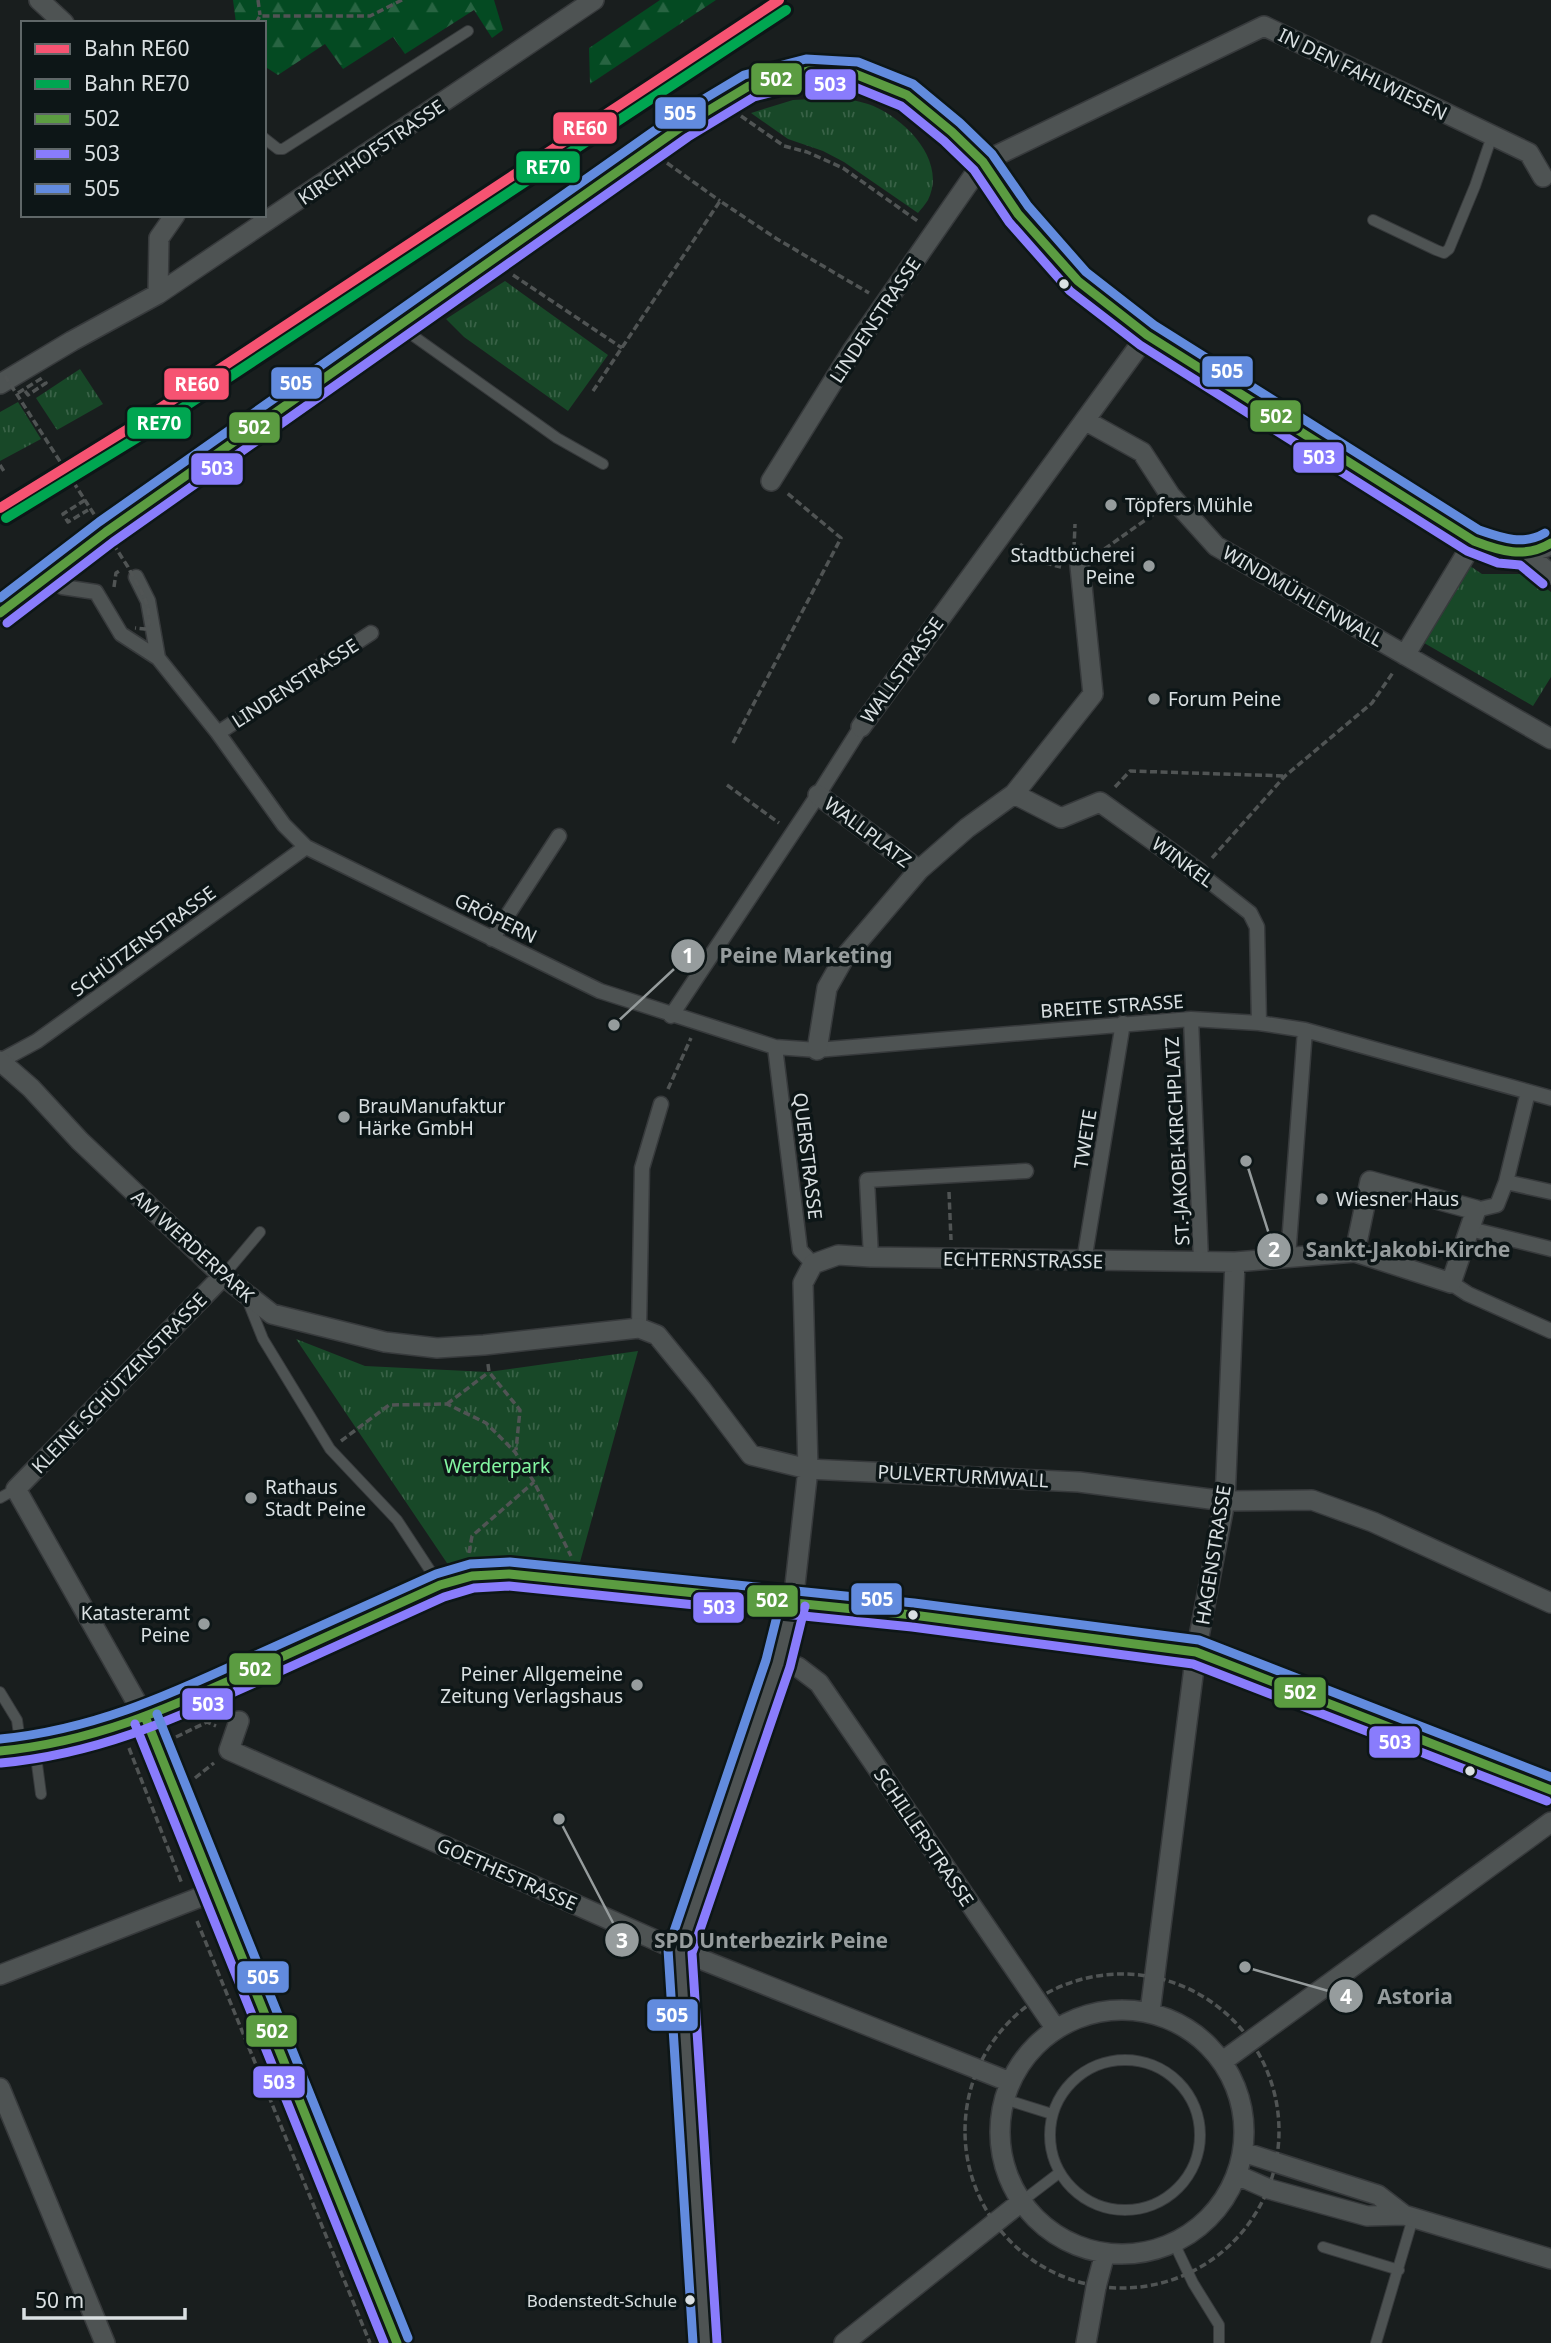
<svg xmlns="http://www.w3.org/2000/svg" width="1551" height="2343" font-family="'Noto Sans',sans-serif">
<defs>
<pattern id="grass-tufts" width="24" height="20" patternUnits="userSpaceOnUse" patternTransform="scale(1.75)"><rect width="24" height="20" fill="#184828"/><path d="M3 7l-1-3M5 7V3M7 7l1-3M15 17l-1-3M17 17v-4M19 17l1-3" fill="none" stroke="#396247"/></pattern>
<pattern id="forest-firs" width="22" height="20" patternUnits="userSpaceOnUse" patternTransform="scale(1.75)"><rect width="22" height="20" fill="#044a22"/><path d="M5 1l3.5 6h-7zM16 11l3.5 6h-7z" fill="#286442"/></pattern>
</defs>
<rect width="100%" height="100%" fill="#191e1e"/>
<!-- grass -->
<path fill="url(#grass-tufts)" d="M831,98C843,99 856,100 868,104C903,116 948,160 928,200C925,205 921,209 918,213L844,162L823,151L788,139L751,113L793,100Z
M505,281L608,355L568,411L464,337L446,319Z
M80,369L103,404L57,430L36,398Z
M18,402L41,439L0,461V412Z
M1467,564L1482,574H1527L1551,592V677L1533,706L1419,640Z
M296,1339L365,1366L488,1372L638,1351L580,1562L517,1558L451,1569Z"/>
<!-- forest -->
<path fill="url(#forest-firs)" d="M233,0H494L503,30L492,38L474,10L405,54L393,37L343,69L325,44L278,75L264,66V23H236Z
M660,0H716L590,84L589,48Z"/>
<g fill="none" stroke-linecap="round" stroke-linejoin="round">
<defs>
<path id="service" d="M264,138L278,149H283L468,31
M1373,220L1436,250L1444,253L1449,249L1475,186L1492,136
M398,325L557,438L603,464
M223,1276L260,1232
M247,1299L263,1339L330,1449L397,1520L439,1584
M0,1498L16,1489
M0,1692L17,1720L21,1749
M35,1749L41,1794
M1050 2135a75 75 0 1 1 150 0a75 75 0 1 1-150 0Z
M1004,2099L1052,2114
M1021,2202L1059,2173
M1174,2243L1193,2283L1219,2325V2343
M1323,2247L1399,2270
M1376,2343L1413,2218"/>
<path id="pedestrian" d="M53,575L62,587L96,592L121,634L158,658
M136,577L148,601L158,658L218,733L284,825L306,847L600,991L775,1047L817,1050L1191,1019L1259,1023L1305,1030L1551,1098
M218,733L371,633
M1199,873L1250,913L1257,927L1259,1023
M492,939L559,836
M671,1016L818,795L861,727
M1191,1019L1201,1261
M775,1047L800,1250L813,1264
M0,1061L37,1041L306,847
M1506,1182L1551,1192
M1476,1210L1497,1205L1506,1182L1528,1092
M1470,1229L1551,1249
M871,1257L867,1180L1026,1171
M1288,1257L1305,1030
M1084,1261L1123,1023
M1451,1283L1468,1294L1551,1331
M639,1328L642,1168L661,1104"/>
<path id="minor" d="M39,0L64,23
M158,294L159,238L175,215
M0,384L72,341L158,294L594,0
M1086,421L1142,452L1170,495L1216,546L1551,739
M771,481L852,351L983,162L1264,26L1529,153L1543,177
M1525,553L1546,547L1551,543
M0,613L106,532L255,426L681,127L749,86L808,71L855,74L907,95L952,132L983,162L1018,214L1078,281L1147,335L1474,541L1501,551L1525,553L1551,574
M1405,655L1474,541
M861,727L1147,335
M1014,794L1061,818L1100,802L1199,873
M818,795L919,870
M817,1050L827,988L844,958L919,870L967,828L1014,794L1093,694L1080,566
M0,1061L31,1088L80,1141L223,1276L272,1314L385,1342L437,1348L484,1345L639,1328L657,1335L702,1390L751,1455L808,1469L1079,1482L1225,1501L1312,1500L1373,1522L1551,1603
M778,1663L798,1667L819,1683L1056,2029
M146,1719L16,1489L223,1276
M239,1721L229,1750L680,1951L1010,2082
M0,1975L216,1891
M1000 2132a122 122 0 1 1 244 0a122 122 0 1 1-244 0Z
M1150,2012L1196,1652L1225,1501L1235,1262
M1223,2061L1551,1822
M0,2088L105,2343
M1243,2152L1378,2195L1404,2215
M1237,2175L1269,2189L1367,2216L1404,2215L1551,2259
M705,2343L680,1951L778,1663L793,1603L808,1469L803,1283L813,1264L838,1255L871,1257L1235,1262L1355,1252L1451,1283L1476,1210L1370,1181L1355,1252
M844,2343L1021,2202
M1086,2343L1096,2287L1105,2253"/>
<path id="tertiary" d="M146,1719L397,2343
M0,1751C90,1747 171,1708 251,1671C314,1643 377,1614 440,1585L472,1576L509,1574L583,1580L913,1615L1196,1652L1551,1790"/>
</defs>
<!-- service casing -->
<use href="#service" stroke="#373a3c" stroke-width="12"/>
<!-- pedestrian casing -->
<use href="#pedestrian" stroke="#373a3c" stroke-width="17"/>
<!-- minor casing -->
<use href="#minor" stroke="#373a3c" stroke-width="22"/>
<!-- tertiary casing -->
<use href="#tertiary" stroke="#373a3c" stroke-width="27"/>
<!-- path -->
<path stroke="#505454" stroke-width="3.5" stroke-dasharray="7 3.5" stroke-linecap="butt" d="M258,0L260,15
M256,23L260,16H370L402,0
M741,116L784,146L807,152L843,168L919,222
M667,163L720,201
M513,275L622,348
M25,391L28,395L46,383L44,380
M593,391L720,201L777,239L869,293
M0,465L5,473
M85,500L63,514L68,522L88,510
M1020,544L1041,562L1061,567
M1074,549L1075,524
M1096,555L1158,511
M114,587L116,573L121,570
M733,743L841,538L787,493
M727,785L779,823
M1115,787L1130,771L1285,776
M1212,858L1285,776L1372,703L1394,671
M668,1089L691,1038
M949,1192L951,1240
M488,1364L489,1372L520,1410L516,1450
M447,1404L489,1372
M341,1441L389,1405L447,1404L486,1423L515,1452L534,1482L571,1556
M469,1553L472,1536L534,1482
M176,1737L207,1722L216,1726
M129,1748L182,1884
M195,1778L214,1763
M197,1921L370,2343
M965 2131a157 157 0 1 1 314 0a157 157 0 1 1-314 0Z"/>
<!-- service -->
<use href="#service" stroke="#4e5353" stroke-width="10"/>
<!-- pedestrian -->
<use href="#pedestrian" stroke="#4e5353" stroke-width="14"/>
<!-- minor -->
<use href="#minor" stroke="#4e5353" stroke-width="19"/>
<!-- tertiary -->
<use href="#tertiary" stroke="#4e5353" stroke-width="24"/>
<!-- path-bridge -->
<path stroke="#505454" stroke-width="3.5" stroke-dasharray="7 3.5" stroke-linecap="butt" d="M5,376L128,567C137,585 153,605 148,627L145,629L135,628
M18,393L42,378"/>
<defs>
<path id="bus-1" d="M0,613L106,532L681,127L749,86L808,71L855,74L907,95L952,132L983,162L1018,214L1078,281L1147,335L1474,541C1500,551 1525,559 1551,543
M146,1719L397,2343
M0,1751C94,1742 167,1709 251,1671C314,1642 377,1614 440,1585L472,1576L509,1574L913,1615L1196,1652L1551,1790"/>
<path id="bus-2" d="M7,623L113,542L688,137L754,97L809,83L852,86L901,106L944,141L974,170L1009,222L1070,291L1140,345L1467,551L1498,563L1520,565L1543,584
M135,1724L384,2343
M1,1763C98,1754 172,1720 259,1681C321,1653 383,1625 444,1597L474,1588L509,1586L912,1627L1193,1664L1547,1801
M717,2342L692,1953L790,1667L805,1606"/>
<path id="bus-3" d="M0,598L99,522L674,117L744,75L806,59L858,62L913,84L960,123L992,154L1028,206L1086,272L1154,325L1479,530C1502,538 1523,546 1545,533
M157,1714L408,2338
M0,1739C91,1730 165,1697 247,1659C310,1631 373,1602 436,1574L470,1564L510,1562L914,1603L1199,1640L1551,1777
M693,2343L668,1949L766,1660L781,1600"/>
</defs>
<!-- bus-1 casing -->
<use href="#bus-1" stroke="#0d1617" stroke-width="14"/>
<!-- bus-2 casing -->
<use href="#bus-2" stroke="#0d1617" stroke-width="14"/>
<!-- bus-3 casing -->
<use href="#bus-3" stroke="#0d1617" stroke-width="14"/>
<!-- bus-1 -->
<use href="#bus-1" stroke="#5b9c41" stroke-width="9"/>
<!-- bus-2 -->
<use href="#bus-2" stroke="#897cfc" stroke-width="9"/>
<!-- bus-3 -->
<use href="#bus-3" stroke="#628bde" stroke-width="9"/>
<defs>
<path id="rail-1" d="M0,508L133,426L779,0"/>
<path id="rail-2" d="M6,518L140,436L786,10"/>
</defs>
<!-- rail-1 casing -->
<use href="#rail-1" stroke="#0d1617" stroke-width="16"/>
<!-- rail-2 casing -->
<use href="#rail-2" stroke="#0d1617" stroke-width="16"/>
<!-- rail-1 -->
<use href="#rail-1" stroke="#f65372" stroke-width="10"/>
<!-- rail-2 -->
<use href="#rail-2" stroke="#00a651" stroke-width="10"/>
</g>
<!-- markers -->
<g fill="#dae0e2" stroke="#0d1617" stroke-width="2.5">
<circle cx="1064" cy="284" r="6"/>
<circle cx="913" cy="1615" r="6"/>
<circle cx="1470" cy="1771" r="6"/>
<circle cx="690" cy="2300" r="6"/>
</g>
<g fill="#969c9d" stroke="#0d1617" stroke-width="2.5">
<circle cx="1111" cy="505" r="7"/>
<circle cx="1149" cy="566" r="7"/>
<circle cx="1154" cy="699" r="7"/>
<circle cx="344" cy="1117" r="7"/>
<circle cx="1322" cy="1199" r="7"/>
<circle cx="251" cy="1498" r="7"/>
<circle cx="204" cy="1624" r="7"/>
<circle cx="637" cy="1685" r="7"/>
</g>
<g text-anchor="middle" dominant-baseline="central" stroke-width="7" stroke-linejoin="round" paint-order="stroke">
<!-- bus labels -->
<g font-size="17" fill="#dae0e2" stroke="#0d1617" text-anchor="end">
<text x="677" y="2300">Bodenstedt-Schule</text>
</g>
<!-- street labels -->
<g font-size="19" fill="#dae0e2" stroke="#0d1617">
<text transform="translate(1363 74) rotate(26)">IN DEN FAHLWIESEN</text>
<text transform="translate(371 152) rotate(-34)">KIRCHHOFSTRASSE</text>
<text transform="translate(875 320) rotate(-56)">LINDENSTRASSE</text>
<text transform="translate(1303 596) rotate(30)">WINDMÜHLENWALL</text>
<text transform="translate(902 670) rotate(-54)">WALLSTRASSE</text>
<text transform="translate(295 683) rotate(-33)">LINDENSTRASSE</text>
<text transform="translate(868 832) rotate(37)">WALLPLATZ</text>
<text transform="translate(1183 862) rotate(36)">WINKEL</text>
<text transform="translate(496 918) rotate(26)">GRÖPERN</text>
<text transform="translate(143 941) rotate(-36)">SCHÜTZENSTRASSE</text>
<text transform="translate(1112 1006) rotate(-4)">BREITE STRASSE</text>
<text transform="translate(1085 1139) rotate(-81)">TWETE</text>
<text transform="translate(1177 1141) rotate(-93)">ST.-JAKOBI-KIRCHPLATZ</text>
<text transform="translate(808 1156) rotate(83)">QUERSTRASSE</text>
<text transform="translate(193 1246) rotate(42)">AM WERDERPARK</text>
<text transform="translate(1023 1260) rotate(1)">ECHTERNSTRASSE</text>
<text transform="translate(119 1383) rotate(-46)">KLEINE SCHÜTZENSTRASSE</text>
<text transform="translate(963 1476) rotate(3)">PULVERTURMWALL</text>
<text transform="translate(1213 1555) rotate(-81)">HAGENSTRASSE</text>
<text transform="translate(924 1837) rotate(56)">SCHILLERSTRASSE</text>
<text transform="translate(507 1874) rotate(24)">GOETHESTRASSE</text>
</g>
<!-- poi labels -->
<g font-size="19" fill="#dae0e2" stroke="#0d1617" text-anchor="start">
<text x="1125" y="505">Töpfers Mühle</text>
<text x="1135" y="555" text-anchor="end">Stadtbücherei<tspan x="1135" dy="22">Peine</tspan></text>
<text x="1168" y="699">Forum Peine</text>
<text x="358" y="1106">BrauManufaktur<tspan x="358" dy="22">Härke GmbH</tspan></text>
<text x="1336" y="1199">Wiesner Haus</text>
<text x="265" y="1487">Rathaus<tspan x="265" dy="22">Stadt Peine</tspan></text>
<text x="190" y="1613" text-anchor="end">Katasteramt<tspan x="190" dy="22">Peine</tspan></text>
<text x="623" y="1674" text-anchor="end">Peiner Allgemeine<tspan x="623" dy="22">Zeitung Verlagshaus</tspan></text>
</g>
<!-- park labels -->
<g font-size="19" fill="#84f7a3" stroke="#0d1617">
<text x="497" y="1466">Werderpark</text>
</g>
</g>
<!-- callouts -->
<path fill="none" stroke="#969c9d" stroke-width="2.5" d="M614 1025L688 956M1246 1161L1274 1250M559 1819L622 1940M1245 1967L1346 1996"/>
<g fill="#969c9d" stroke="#0d1617" stroke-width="2.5">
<circle cx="614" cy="1025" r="7"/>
<circle cx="1246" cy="1161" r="7"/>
<circle cx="559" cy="1819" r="7"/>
<circle cx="1245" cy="1967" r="7"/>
<circle cx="688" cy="956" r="18"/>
<circle cx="1274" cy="1250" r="18"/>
<circle cx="622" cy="1940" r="18"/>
<circle cx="1346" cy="1996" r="18"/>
</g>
<g font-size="21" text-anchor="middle" font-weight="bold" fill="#fff">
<text x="688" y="963">1</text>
<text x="1274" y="1257">2</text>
<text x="622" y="1948">3</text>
<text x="1346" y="2004">4</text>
</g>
<g font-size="21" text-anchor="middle" font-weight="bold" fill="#969c9d" stroke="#0d1617" stroke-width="7" stroke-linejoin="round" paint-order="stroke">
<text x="806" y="963">Peine Marketing</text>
<text x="1408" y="1257">Sankt-Jakobi-Kirche</text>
<text x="771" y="1948">SPD Unterbezirk Peine</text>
<text x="1415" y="2004">Astoria</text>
</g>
<g stroke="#0d1617" stroke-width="2.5">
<rect x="750" y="62" width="53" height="34" rx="7" fill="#5b9c41"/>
<rect x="804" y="68" width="53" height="33" rx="7" fill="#897cfc"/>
<rect x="654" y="96" width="53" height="34" rx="7" fill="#628bde"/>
<rect x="552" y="111" width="66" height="34" rx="7" fill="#f65372"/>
<rect x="515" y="150" width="66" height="34" rx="7" fill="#00a651"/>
<rect x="1201" y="355" width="53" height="33" rx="7" fill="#628bde"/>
<rect x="270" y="366" width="53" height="34" rx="7" fill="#628bde"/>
<rect x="163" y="367" width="67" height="34" rx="7" fill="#f65372"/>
<rect x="1249" y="399" width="53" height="34" rx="7" fill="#5b9c41"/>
<rect x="126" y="406" width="66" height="34" rx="7" fill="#00a651"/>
<rect x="228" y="411" width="53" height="33" rx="7" fill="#5b9c41"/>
<rect x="1292" y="441" width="53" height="33" rx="7" fill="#897cfc"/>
<rect x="190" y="452" width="54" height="34" rx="7" fill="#897cfc"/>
<rect x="850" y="1582" width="53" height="34" rx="7" fill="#628bde"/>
<rect x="746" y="1584" width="53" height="34" rx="7" fill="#5b9c41"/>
<rect x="692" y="1591" width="53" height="33" rx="7" fill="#897cfc"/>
<rect x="228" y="1652" width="54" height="34" rx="7" fill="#5b9c41"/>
<rect x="1273" y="1676" width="54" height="33" rx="7" fill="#5b9c41"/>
<rect x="181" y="1687" width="53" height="34" rx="7" fill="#897cfc"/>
<rect x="1368" y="1725" width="53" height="34" rx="7" fill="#897cfc"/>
<rect x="236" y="1960" width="54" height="34" rx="7" fill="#628bde"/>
<rect x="646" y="1998" width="53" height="34" rx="7" fill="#628bde"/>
<rect x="245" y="2014" width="53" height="34" rx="7" fill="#5b9c41"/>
<rect x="252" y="2065" width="54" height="34" rx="7" fill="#897cfc"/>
</g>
<g font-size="19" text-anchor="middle" font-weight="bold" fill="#fff">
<text x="776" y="86">502</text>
<text x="830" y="91">503</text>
<text x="680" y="120">505</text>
<text x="585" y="135">RE60</text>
<text x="548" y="174">RE70</text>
<text x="1227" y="378">505</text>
<text x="296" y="390">505</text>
<text x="197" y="391">RE60</text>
<text x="1276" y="423">502</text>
<text x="159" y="430">RE70</text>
<text x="254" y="434">502</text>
<text x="1319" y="464">503</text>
<text x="217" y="475">503</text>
<text x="877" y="1606">505</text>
<text x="772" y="1607">502</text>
<text x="719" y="1614">503</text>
<text x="255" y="1676">502</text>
<text x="1300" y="1699">502</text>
<text x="208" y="1711">503</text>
<text x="1395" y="1749">503</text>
<text x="263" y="1984">505</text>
<text x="672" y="2022">505</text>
<text x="272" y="2038">502</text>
<text x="279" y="2089">503</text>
</g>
<!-- legend -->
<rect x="21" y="21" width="245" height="196" fill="#0d1617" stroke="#5f6768" stroke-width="2"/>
<rect x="35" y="44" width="35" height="10" fill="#f65372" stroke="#5f6768" stroke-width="2"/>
<text x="84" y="56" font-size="21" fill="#dae0e2">Bahn RE60</text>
<rect x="35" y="79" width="35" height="10" fill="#00a651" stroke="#5f6768" stroke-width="2"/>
<text x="84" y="91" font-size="21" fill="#dae0e2">Bahn RE70</text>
<rect x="35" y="114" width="35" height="10" fill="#5b9c41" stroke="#5f6768" stroke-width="2"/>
<text x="84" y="126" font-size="21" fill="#dae0e2">502</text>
<rect x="35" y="149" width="35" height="10" fill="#897cfc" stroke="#5f6768" stroke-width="2"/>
<text x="84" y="161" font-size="21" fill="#dae0e2">503</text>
<rect x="35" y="184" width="35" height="10" fill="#628bde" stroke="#5f6768" stroke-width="2"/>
<text x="84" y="196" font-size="21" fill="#dae0e2">505</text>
<!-- scale -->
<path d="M24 2308v10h161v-10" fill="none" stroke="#dae0e2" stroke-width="3.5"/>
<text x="35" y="2308" font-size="21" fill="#dae0e2" stroke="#0d1617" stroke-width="5" paint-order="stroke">50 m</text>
</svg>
